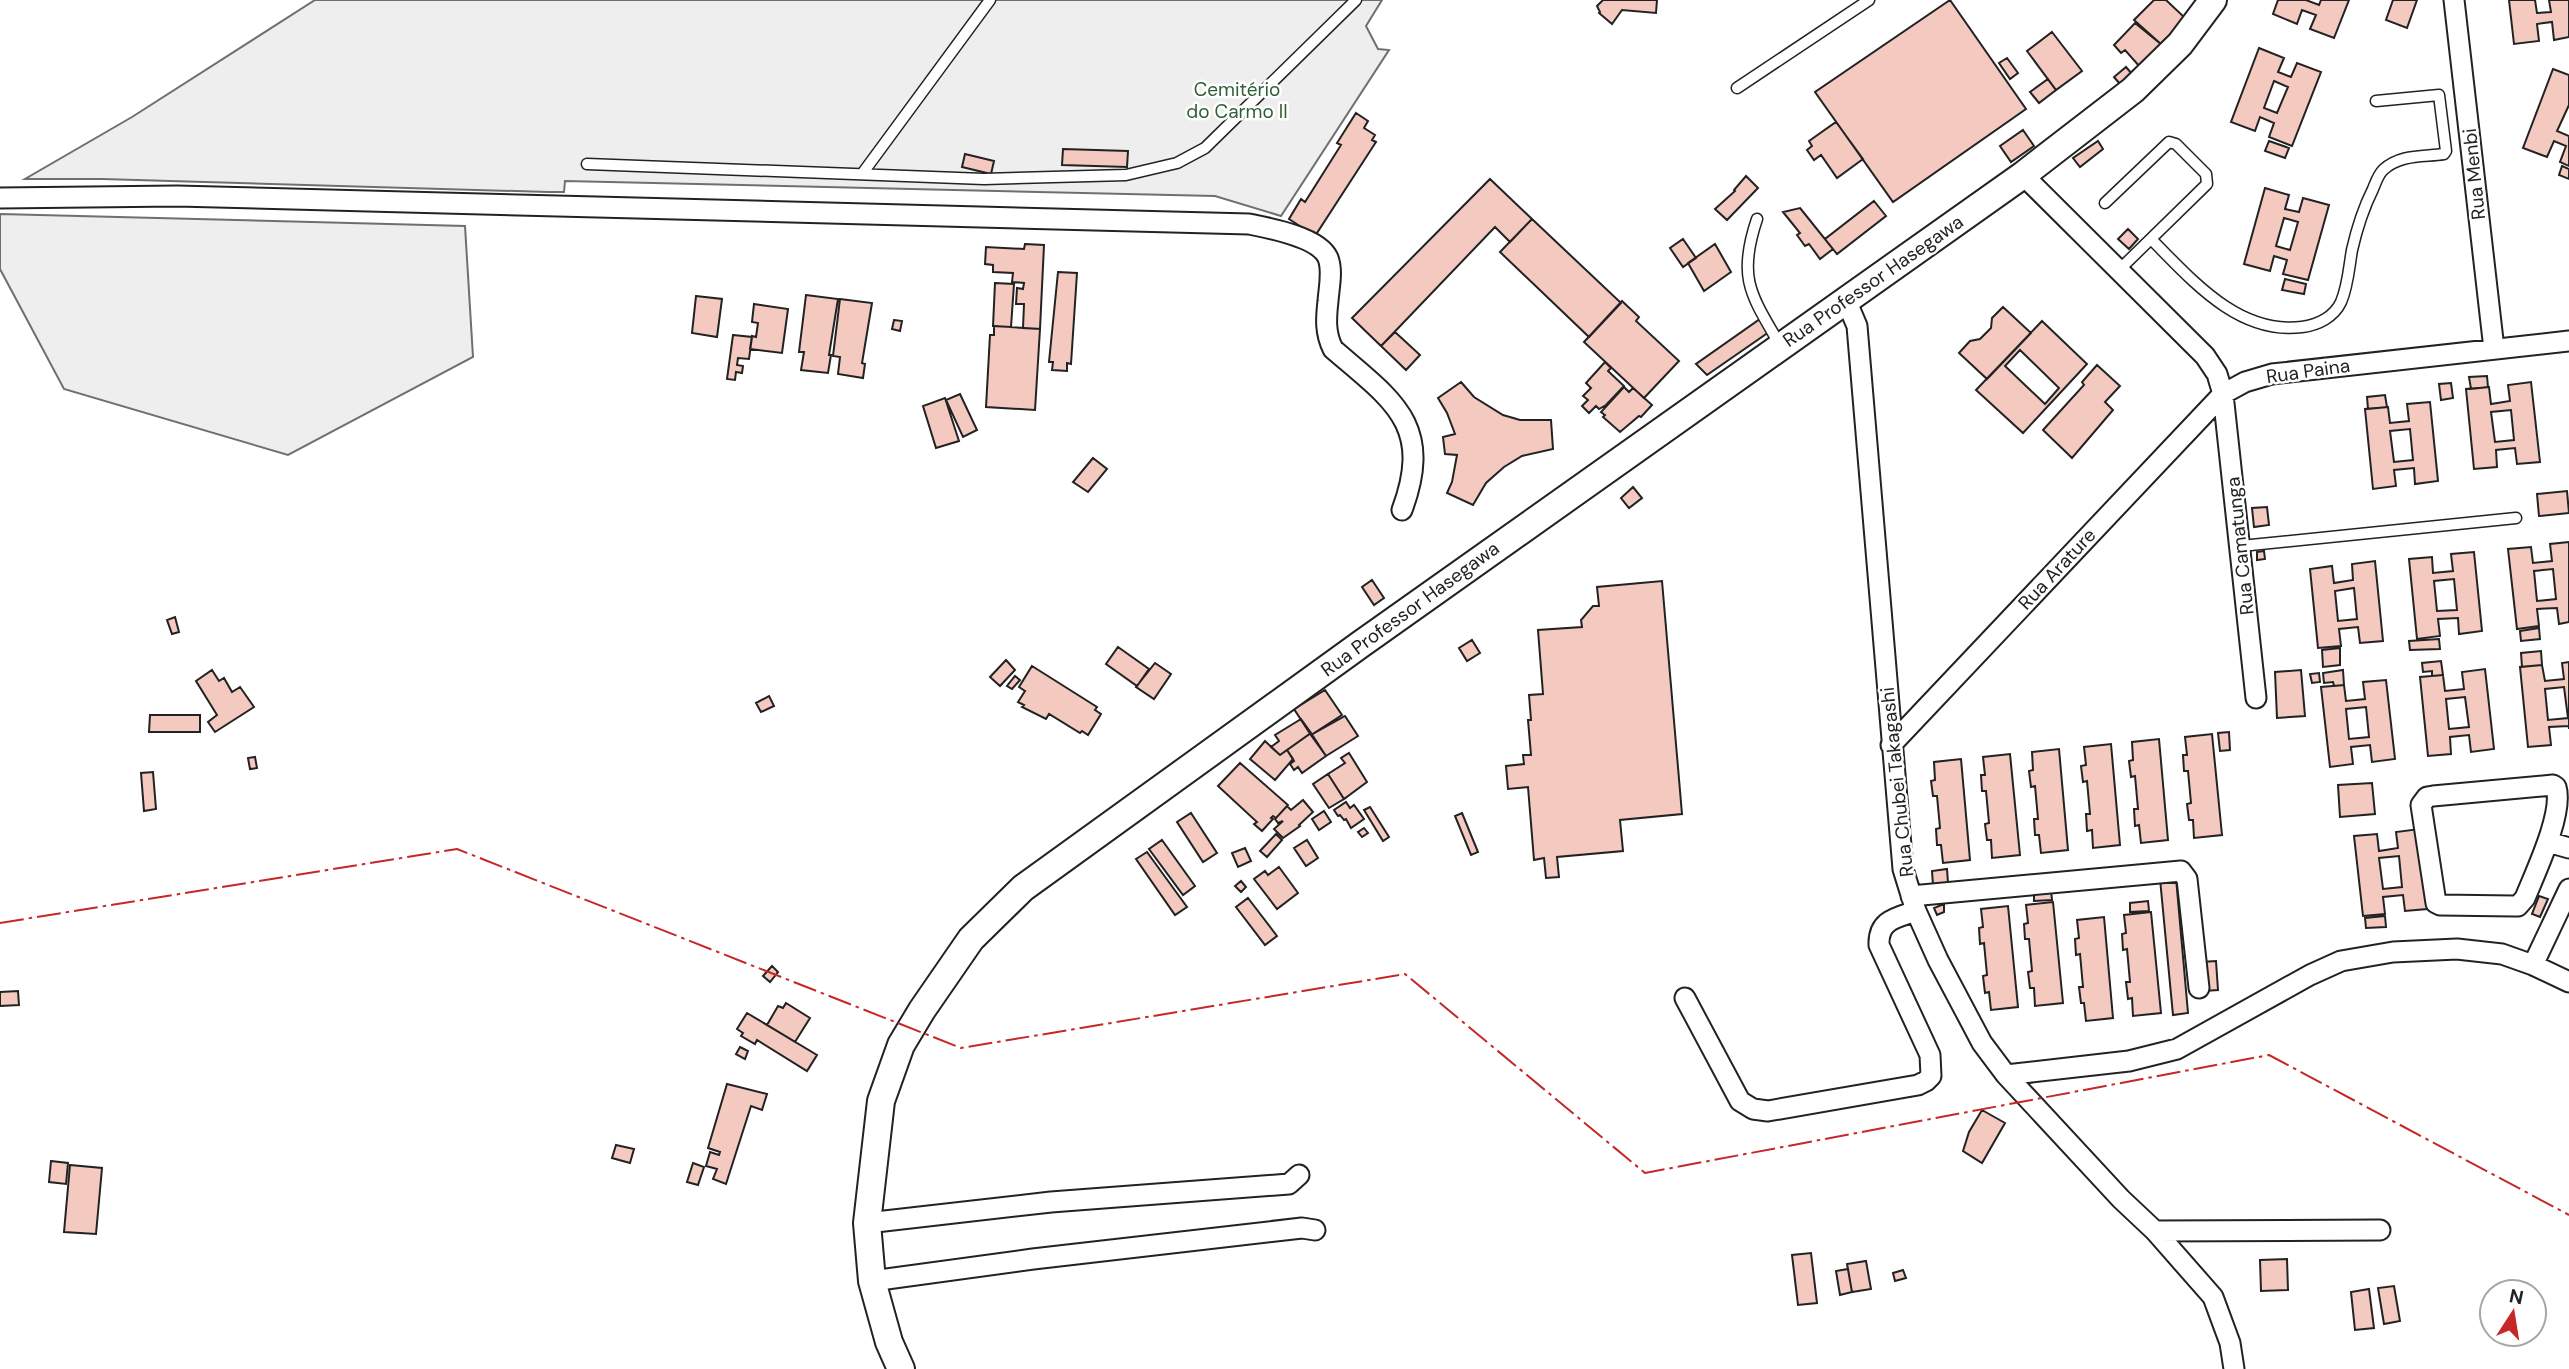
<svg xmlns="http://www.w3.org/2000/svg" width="2569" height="1369" font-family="'DM Sans',sans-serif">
<rect width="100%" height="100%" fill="#fff"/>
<!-- green -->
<path fill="#eee" stroke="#6f6f6f" stroke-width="2" d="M315,0H1382L1366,26L1378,49L1389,50L1281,216L1215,196L565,181L564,192H548L102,179H25L132,117Z
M0,214L465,226L473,357L288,455L64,389L0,269Z"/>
<!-- building -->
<path fill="#f3c9c0" stroke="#222" stroke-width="2" fill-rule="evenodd" d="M1603,0H1657L1656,13L1622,10L1612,24L1599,13L1600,12L1597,6Z
M1950,0L2026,109L1893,202L1815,92Z
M2154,0H2166L2184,17L2162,45L2134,20Z
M2278,0H2306L2319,5L2321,0H2349L2334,38L2310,29L2316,15L2302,10L2297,24L2273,14Z
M2393,0H2417L2407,28L2386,20Z
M2509,0H2535L2537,13L2551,12L2549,0H2569V37L2554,40L2552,22L2537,24L2539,41L2514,44Z
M2135,23L2162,45L2140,67L2125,50L2121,53L2114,45Z
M2052,32L2082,71L2056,90L2027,51Z
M2259,48L2284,58L2278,72L2291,77L2297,63L2321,72L2292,146L2269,137L2274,123L2260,117L2255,131L2231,122ZM2274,81L2288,87L2277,113L2264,108Z
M2007,58L2018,73L2010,79L1999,63Z
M2126,67L2132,74L2120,84L2114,77Z
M2553,69L2569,75V105L2557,131L2569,136V166L2560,162L2566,146L2554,141L2547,157L2523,148Z
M2048,79L2056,90L2039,103L2030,92Z
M1356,113L1368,121L1364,128L1375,135L1372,140L1376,142L1315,236L1289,219L1301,199L1305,202L1341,145L1337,143Z
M1836,122L1863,159L1837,178L1821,155L1814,160L1807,150L1812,146L1809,141Z
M2023,130L2034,146L2011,162L2000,146Z
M2098,141L2103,149L2080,167L2073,158Z
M2269,141L2289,148L2285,158L2265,151Z
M1063,149L1128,151L1127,167L1062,165Z
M965,154L994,161L991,174L962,167Z
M2562,166L2569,169V179L2559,175Z
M1746,176L1758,188L1727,220L1715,209L1735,191L1734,190Z
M1490,179L1532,219L1510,242L1495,227L1381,346L1352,318Z
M2265,188L2289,195L2285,209L2299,212L2303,198L2329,205L2308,280L2283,274L2287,260L2274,256L2270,271L2244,264ZM2284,218L2298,222L2290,250L2276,246Z
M1874,201L1886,216L1837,254L1825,239Z
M1800,208L1833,249L1820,259L1809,244L1805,246L1797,235L1800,233L1783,212Z
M1532,219L1621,303L1589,337L1500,252Z
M2128,229L2138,239L2129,249L2118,239Z
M1683,239L1696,258L1683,267L1670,248Z
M1025,244L1044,245L1040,329L1023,328L1024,304H1016L1017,288L1023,289L1024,283L1012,282L1013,273L993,272V265L985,264L986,247L1024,249Z
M1715,244L1731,272L1704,291L1688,263Z
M1058,272L1077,273L1071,364L1067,363V371L1052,370L1053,362H1049Z
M2285,279L2306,284L2304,294L2282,290Z
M995,283L1014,284L1011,327L993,326Z
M806,295L838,299L829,355H831L828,373L801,370L804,352H799Z
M696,296L722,299L717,337L692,333Z
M840,299L872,303L862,363L865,364L863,378L838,374L840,357L833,356Z
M1622,301L1639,317L1636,321L1679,361L1644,398L1584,342Z
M754,304L788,309L782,353L750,349L752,336L756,337L758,323L752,322Z
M2003,307L2031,333L1987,379L1959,353L1970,341L1980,339L1991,328L1992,318Z
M1760,319L1769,332L1707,375L1696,364Z
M894,320L902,321L900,331L892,329Z
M2042,321L2087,364L2023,433L1976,390ZM2020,350L2059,388L2045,404L2005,366Z
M994,326L1040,329L1035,410L986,407L990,335H994Z
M1395,332L1420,355L1406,370L1381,346Z
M733,335L752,337L749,359L738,358L737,365L743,366L742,373L736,372L735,380L727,379Z
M1605,362L1611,368L1608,371L1624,386L1606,405L1599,409L1596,406L1589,413L1582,406L1588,400L1583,396L1591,388L1586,383Z
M2097,365L2120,386L2105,402L2113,410L2072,458L2043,430L2084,385L2082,382Z
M2487,376L2488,387L2471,389L2469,377Z
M1461,382L1474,397L1503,415L1520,420H1551L1553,449L1522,456L1504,467L1486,483L1473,505L1447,493L1452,482L1457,455L1445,454L1443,437L1455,434L1447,413L1438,398Z
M2531,382L2540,462L2517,464L2515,448L2496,450L2497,467L2474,469L2466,389L2489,387L2491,404L2510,401L2508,385ZM2511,410L2514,440L2495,442L2491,412Z
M2451,383L2453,398L2441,400L2439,384Z
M1624,387L1629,392L1633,388L1652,405L1641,417L1639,416L1620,432L1603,417L1605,415L1601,412Z
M960,394L977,430L963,437L946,400Z
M2385,395L2387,407L2368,409L2367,397Z
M945,398L959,441L936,448L923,406Z
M2430,402L2438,481L2415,484L2414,468L2394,470L2396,486L2373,489L2365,409L2388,407L2390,423L2409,421L2407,404ZM2410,429L2413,460L2394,462L2390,431Z
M1093,458L1107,469L1088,492L1073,482Z
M1633,487L1642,498L1629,508L1621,498Z
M2567,491L2569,513L2539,516L2537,494Z
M2267,507L2269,525L2254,527L2252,508Z
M2569,542V622L2559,624L2557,608L2537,609L2539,626L2517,629L2508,549L2531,547L2533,563L2552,561L2550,544ZM2553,569L2556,599L2537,601L2534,571Z
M2264,551L2265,559L2257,560V552Z
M2474,552L2482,631L2459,634L2458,618L2438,619L2440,636L2417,639L2409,559L2432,557L2433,573L2453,571L2451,554ZM2454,579L2457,610L2437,611L2434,581Z
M2375,561L2383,641L2360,643L2358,627L2339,629L2341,646L2318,648L2310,569L2332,566L2334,583L2353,580L2352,564ZM2354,588L2357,619L2338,621L2335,591Z
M1372,580L1384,598L1374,605L1362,587Z
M1662,581L1682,814L1620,820L1623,851L1557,857L1559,877L1546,878L1544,858L1534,860L1528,787L1508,789L1506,766L1524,764L1523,755H1531L1528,720H1531L1529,695L1543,694L1538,630L1582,627L1581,620L1593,606H1599L1597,587Z
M175,617L179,632L172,634L167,620Z
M2539,628L2540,639L2521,641L2520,631Z
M2439,639L2440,649L2410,650L2409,641Z
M1472,640L1480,653L1467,661L1459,648Z
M1118,647L1149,669L1137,686L1106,664Z
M2340,648V665L2323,667L2322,650Z
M2541,651L2542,665L2522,667L2521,653Z
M1006,660L1015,670L1000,686L990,677Z
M2441,661L2443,675L2432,676V671L2423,672L2422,663Z
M2569,662V729V726L2549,727L2551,745L2528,747L2520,667L2542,665L2545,681L2564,679L2562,663ZM2564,687L2568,718L2548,720L2545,689Z
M1155,663L1171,674L1154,699L1136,687Z
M1032,666L1097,707L1095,710L1101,714L1088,735L1082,731L1080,733L1049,714L1046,719L1022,707L1024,705L1018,702L1025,691L1019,687Z
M2485,669L2494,749L2471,752L2469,735L2450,737L2451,754L2428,756L2420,677L2443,675L2445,691L2464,689L2462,672ZM2465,697L2469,727L2449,729L2446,699Z
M212,670L219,681L224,678L232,692L240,687L254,707L215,732L208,722L217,715L196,681Z
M2301,670L2305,716L2277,718L2275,672Z
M2343,670L2344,685L2334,686L2333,682L2324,683L2323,673Z
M2319,673L2320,682L2312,683L2310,674Z
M1015,676L1020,680L1012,689L1007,686Z
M2386,680L2395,759L2372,762L2370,745L2351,747L2353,764L2330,767L2321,687L2344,685L2346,701L2365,699L2363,682ZM2366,707L2369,737L2349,739L2346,709Z
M1325,690L1342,715L1311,735L1294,709Z
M769,696L774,706L761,712L756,703Z
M150,715H200V732H149Z
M1345,716L1358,736L1326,756L1311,735Z
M1301,719L1311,733L1280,755L1271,747L1279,741L1275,735Z
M2229,732L2230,750L2220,751L2218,733Z
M1311,733L1326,756L1302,773L1298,767L1294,770L1290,764L1294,761L1287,750Z
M2212,734L2222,835L2194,838L2193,820H2189L2187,804L2191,803L2188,771H2184L2183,755H2187L2185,737Z
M2159,739L2168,840L2141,843L2139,825L2135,826L2134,809H2138L2135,776L2131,777L2129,761L2133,760L2132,742Z
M1265,741L1280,755L1287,750L1293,759L1275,780L1250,759Z
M2111,744L2120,845L2093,848L2092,830L2087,831L2086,814H2090L2087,781L2083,782L2081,766L2086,765L2084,747Z
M2059,749L2068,850L2041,853L2039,835H2035L2034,819H2038L2035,786L2031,787L2029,771L2033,770L2032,752Z
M1349,753L1367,782L1344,799L1328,774L1345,763L1341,758Z
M2010,754L2020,855L1992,858L1991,840H1987L1985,824L1989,823L1986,791H1982L1981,775H1985L1983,757Z
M255,757L257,768L250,769L248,758Z
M1961,759L1970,860L1943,863L1941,845H1937L1936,829L1940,828L1937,796H1933L1931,781L1935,780L1934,762Z
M1240,763L1288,805L1276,818L1273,816L1271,818L1273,819L1262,831L1254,824L1257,822L1218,786Z
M153,772L156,809L144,811L141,773Z
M1328,774L1344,799L1329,808L1313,784Z
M2372,783L2375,814L2340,817L2338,785Z
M1303,800L1313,812L1299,825L1300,826L1283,838L1274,829L1283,821L1278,823L1275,819L1287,806L1291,810Z
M1346,802L1350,808L1354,805L1364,819L1351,828L1346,819L1344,820L1340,815L1338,816L1334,810Z
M1370,807L1389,837L1383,841L1364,810Z
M1324,811L1331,822L1319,830L1312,819Z
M1191,813L1217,853L1203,862L1177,822Z
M1462,813L1478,852L1471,855L1455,816Z
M1364,828L1368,833L1362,837L1358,832Z
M2419,829L2427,909L2405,911L2403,895L2383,897L2385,914L2363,916L2354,836L2377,834L2379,851L2398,848L2396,832ZM2399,856L2402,887L2383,889L2379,858Z
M1276,834L1282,840L1267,857L1260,851Z
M1162,840L1195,886L1183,895L1149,849Z
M1307,840L1318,858L1306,866L1294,848Z
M1245,848L1251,861L1238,867L1232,853Z
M1147,852L1187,907L1175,915L1136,859Z
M1279,867L1298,893L1277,909L1254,879L1265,871L1268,875Z
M1947,869L1948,883L1933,885L1932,871Z
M2176,878L2188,1013L2173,1015L2160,879Z
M1241,881L1246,887L1241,892L1235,886Z
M2051,890L2052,900L2034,901V892Z
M2539,896L2548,899L2540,917L2532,914Z
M1248,898L1277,936L1265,945L1236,907Z
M2148,901L2149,911L2130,912V903Z
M2053,902L2063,1003L2035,1006L2034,988H2030L2028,972L2032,971L2029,939H2025L2024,924L2028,923L2026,905Z
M1944,904V912L1937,915L1934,908Z
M2008,906L2018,1007L1991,1010L1989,992L1985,993L1983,976L1987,975L1984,943L1980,944L1979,928L1983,927L1981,909Z
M2151,912L2161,1013L2133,1016L2132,998L2128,999L2126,982H2130L2127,949L2123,950L2122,934L2126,933L2124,915Z
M2385,916L2386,927L2366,928L2365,918Z
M2104,917L2113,1018L2086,1021L2084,1003H2081L2079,987H2083L2080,954L2076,955L2075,939L2079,938L2077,920Z
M2216,961L2218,990L2204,991L2201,962Z
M772,966L778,972L770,982L763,976Z
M18,991L19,1005L0,1006V992Z
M786,1003L810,1018L795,1042L767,1025L778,1006L783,1008Z
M747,1013L817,1055L807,1071L757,1040L755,1044L741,1036L743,1033L737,1029Z
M740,1047L748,1051L745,1059L736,1054Z
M727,1084L767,1094L762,1110L751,1106L726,1184L713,1179L717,1169L706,1166L710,1152L719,1155L720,1152L708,1148Z
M1982,1110L2005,1123L1982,1163L1963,1151L1969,1132Z
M616,1145L634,1149L630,1163L612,1158Z
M51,1161L68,1163L66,1184L49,1182Z
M693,1163L704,1167L698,1185L687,1182Z
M70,1165L102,1168L96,1234L64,1232Z
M1811,1253L1817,1303L1798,1305L1792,1255Z
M2287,1259L2288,1290L2261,1291L2260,1260Z
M1866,1261L1871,1289L1852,1292L1847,1264Z
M1848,1269L1852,1292L1840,1295L1836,1271Z
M1903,1270L1906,1278L1895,1281L1893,1273Z
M2394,1286L2400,1321L2384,1324L2378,1288Z
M2369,1289L2374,1328L2355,1330L2351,1292Z"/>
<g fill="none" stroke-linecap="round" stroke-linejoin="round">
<defs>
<path id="lane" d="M1737,88L1869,0
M587,164L984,179L1126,175L1177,163L1205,148L1356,0
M862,174L990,0
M2105,203L2169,142L2176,144L2206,174L2207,184L2119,270
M1757,219C1737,278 1751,295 1780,345
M2151,239C2192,280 2238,335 2302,327C2318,325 2334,317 2341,302C2348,286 2349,267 2352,250C2357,228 2363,209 2373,189C2376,182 2378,175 2383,170C2400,154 2423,157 2444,154L2446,151L2439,95L2376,101
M2241,546L2516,518"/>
<path id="street" d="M2454,0L2494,349
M2023,175L2205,356L2217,374L2223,394L2245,382L2272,374L2569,341
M0,198L177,196L1249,224C1269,228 1319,237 1328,258C1333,271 1329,287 1328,301C1326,319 1325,333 1333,349C1392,400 1434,424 1402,510
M1846,300L1857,326L1903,869L1916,911L1938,960L1982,1043L2006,1075L2121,1199L2155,1231L2213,1297L2230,1343L2234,1369
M2223,394L2256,698
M1891,745L2223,394
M2553,785L2556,787C2564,813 2535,873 2525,898L2518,906H2514L2440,905L2436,903L2421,805L2427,797L2433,796Z
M2548,842L2569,848
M1911,896L2181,871L2187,879L2199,988
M2533,965L2569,889
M1685,998L1740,1101L1753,1109L1768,1111L1918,1085L1926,1081L1931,1076L1930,1055L1879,945C1878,920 1896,918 1916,911
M2006,1075L2129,1061L2177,1049L2310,975L2341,961L2393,952L2457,949L2502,954L2533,965L2569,982
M867,1223L1051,1202L1289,1184L1299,1175
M2155,1231L2380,1230
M872,1281L1033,1259L1302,1228L1315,1230"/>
<path id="secondary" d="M901,1369L889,1342L872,1281L867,1223L881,1101L901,1045L922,1010L971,939L1023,888L1361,644L2023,175L2133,90L2180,44L2213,0"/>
</defs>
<!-- lane casing -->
<use href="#lane" stroke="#222" stroke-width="13"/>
<!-- street casing -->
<use href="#street" stroke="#222" stroke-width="23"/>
<!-- secondary casing -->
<use href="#secondary" stroke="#222" stroke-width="30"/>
<!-- lane -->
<use href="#lane" stroke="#fff" stroke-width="10"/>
<!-- street -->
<use href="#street" stroke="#fff" stroke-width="19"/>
<!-- secondary -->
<use href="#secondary" stroke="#fff" stroke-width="26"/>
<!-- power -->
<path stroke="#c62828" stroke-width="2" stroke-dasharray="24 5 3.5 5" stroke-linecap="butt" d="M0,923L457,849L961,1048L1405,974L1645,1173L2269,1055L2569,1215"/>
</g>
<g text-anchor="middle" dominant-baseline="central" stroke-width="5" stroke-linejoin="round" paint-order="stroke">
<!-- park labels -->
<g font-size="19" fill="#2f5e38" stroke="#fff">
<text x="1237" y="89">Cemitério<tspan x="1237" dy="22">do Carmo II</tspan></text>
</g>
<!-- street labels -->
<g font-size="19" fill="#222" stroke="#fff">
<text transform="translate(2474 174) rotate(-96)">Rua Menbi</text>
<text transform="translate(1873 281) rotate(-35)">Rua Professor Hasegawa</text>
<text transform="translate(2308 371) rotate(-8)">Rua Paina</text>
<text transform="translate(2240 546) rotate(-96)">Rua Camatunga</text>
<text transform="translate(2057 569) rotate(-47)">Rua Arature</text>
<text transform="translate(1410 609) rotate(-36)">Rua Professor Hasegawa</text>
<text transform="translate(1897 782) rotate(-96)">Rua Chubei Takagashi</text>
</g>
</g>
<!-- north arrow -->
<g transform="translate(2513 1313) rotate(12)"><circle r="33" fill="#ffffff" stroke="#a7a7a7" stroke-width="2"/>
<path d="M0-5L12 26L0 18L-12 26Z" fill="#c62828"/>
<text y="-10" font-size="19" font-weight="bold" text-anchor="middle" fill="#222222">N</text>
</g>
</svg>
